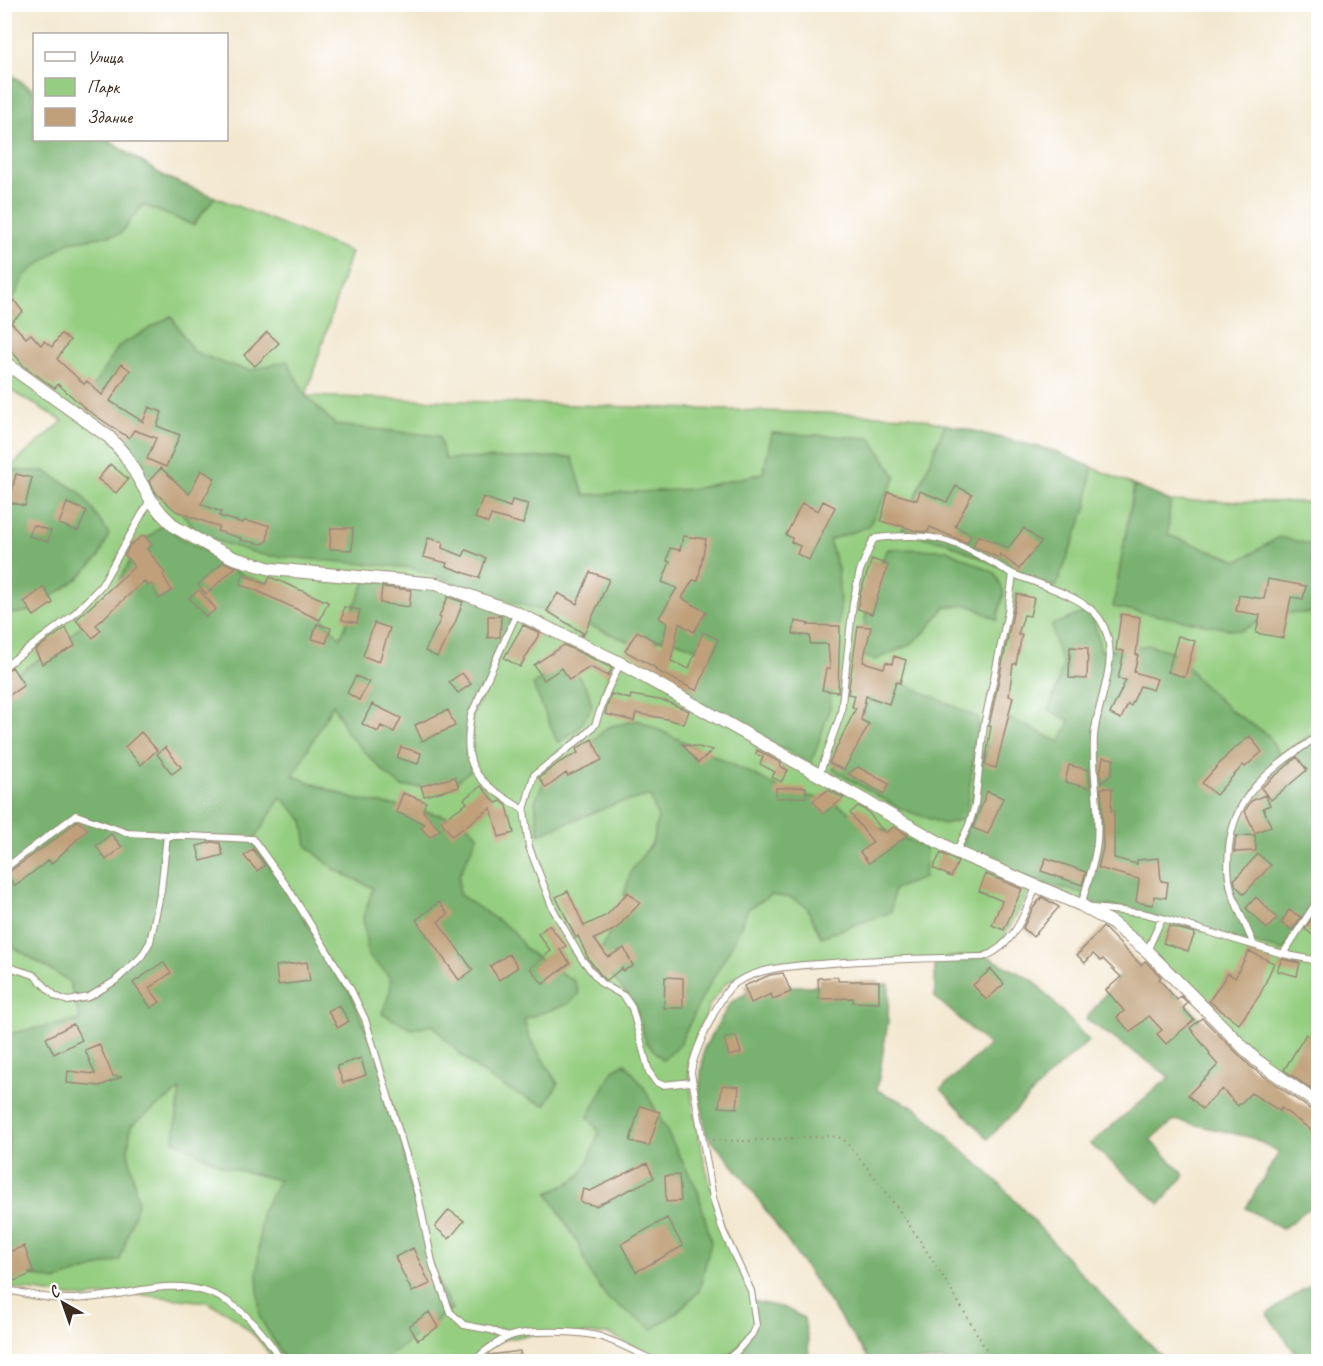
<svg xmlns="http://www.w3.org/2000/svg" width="1323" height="1366" font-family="Caveat,sans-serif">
<rect width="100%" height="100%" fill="#fff"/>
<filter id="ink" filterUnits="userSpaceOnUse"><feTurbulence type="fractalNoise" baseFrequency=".0167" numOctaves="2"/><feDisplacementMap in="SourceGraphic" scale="12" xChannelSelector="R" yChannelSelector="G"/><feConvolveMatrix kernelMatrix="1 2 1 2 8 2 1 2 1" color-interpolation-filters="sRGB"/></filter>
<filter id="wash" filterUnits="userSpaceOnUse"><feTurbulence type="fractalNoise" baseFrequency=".008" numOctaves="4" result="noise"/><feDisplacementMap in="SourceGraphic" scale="24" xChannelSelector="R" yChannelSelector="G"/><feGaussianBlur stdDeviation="1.35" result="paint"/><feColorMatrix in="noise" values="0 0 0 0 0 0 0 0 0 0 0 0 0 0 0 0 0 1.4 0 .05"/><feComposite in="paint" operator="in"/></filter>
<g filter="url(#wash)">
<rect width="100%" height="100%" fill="#f3e7cf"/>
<!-- green -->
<path fill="#95ce81" stroke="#687c50" stroke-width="1.5" d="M5,70L34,90V140H108L165,177L351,252L306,396L910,416L1054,451L1170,501L1318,502V1101L1261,1061L1123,931L1033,881L1024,902L1003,939L983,954L935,959L771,965L727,982L710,1004L688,1062L693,1109L705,1165L723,1228L753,1293L755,1326L736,1350L713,1361H662L609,1334L529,1335L500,1340L468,1361H275L257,1338L230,1314L207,1302L124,1293L85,1298L5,1287L4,472L63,421L5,387Z"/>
<!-- forest -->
<path fill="#78b16f" stroke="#5a6e46" stroke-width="1.5" d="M5,73L34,93V140H107L165,177L215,197L193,225L143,205L120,234L69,242L25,275L5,316Z
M171,316L193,351L225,364L251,370L287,361L306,396L336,425L439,436L445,459L572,457L584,495L693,489L763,473L772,433L871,438L896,477L868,527L829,540L838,569L840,610L830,708L811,764L682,693L702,651L668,638L637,645L581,622L489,595L412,568L262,555L201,536L86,397L119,346Z
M945,424L1054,451L1092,467L1087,506L1056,587L1010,571L945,542L901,533Z
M6,470L45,471L81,493L109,534L99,557L79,578L31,611L13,614L5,609Z
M1134,486L1170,501L1168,535L1239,561L1279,537L1318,546V619L1312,613H1277L1240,631L1113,607Z
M165,523L179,537L219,558L232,570L306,600L340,638L367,578L429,584L513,612L491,678L472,716L471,770L450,787H402L385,773L347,733L333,704L293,776L354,799L410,808L462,820L478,835L459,876V894L513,931L527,951L574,981L579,994L568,1004L524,1019L529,1037L558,1084L545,1105C496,1088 467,1065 433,1025L412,1029L382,1014C395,978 396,981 368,956L363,918L373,888L334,869L307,846L303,820L281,797L252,843L286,887L323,953L353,998L381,1069L400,1131L409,1183L435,1277L452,1309L388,1357L390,1361H288L283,1356L260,1318L257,1277L261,1214L279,1180L225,1167L174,1140L180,1090L131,1126L128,1151L138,1202L120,1260L55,1281L5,1268L4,1196L7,1187L9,1127L5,1118V1037L16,1032L80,1020L69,981L5,942L4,683L60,645L110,599L137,547Z
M888,549L947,550L995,573L1004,592L997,620L969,605L945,607L925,632L911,644L875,660L860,655L871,581Z
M1091,610L1101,651L1150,645L1180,654L1197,679L1230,710L1268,735L1280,756L1318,730V895L1284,951L1167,922L1118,907L1085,903L1084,893L1032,881L960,850L970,817L976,774L1000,714L1060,742L1070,721L1049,710L1063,666L1054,639L1052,625Z
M566,659L588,690L592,707L578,729L558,743L533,685Z
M883,674L979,718L965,819L944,824L899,808L833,770Z
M638,720L763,779L785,792L830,800L863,820L926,848L924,878L894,889L891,912L821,937L806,906L792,898L771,895L748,909L730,949L705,992L678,1047L663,1060L646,1042L635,1004L597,959L619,912L631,871L652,843L658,818L650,796L618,803L539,834L535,801L547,775L582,750L608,727Z
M983,954L1034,981L1089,1041L1054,1071L988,1139L941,1089L989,1045L935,997V959Z
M1130,962L1184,1001L1228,1052L1318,1125V1201L1282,1229L1246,1208L1279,1152L1253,1138L1175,1120L1150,1140L1185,1175L1160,1204L1090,1144L1170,1077L1086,1019Z
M889,984L888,1021L877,1090L916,1108L997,1181L1092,1285L1166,1361H870L742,1176L706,1134L699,1093L704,1048L730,1003L756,987Z
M625,1063L643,1086L698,1191L711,1242L699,1291L676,1313L653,1329L608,1299L590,1273L579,1245L548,1193C588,1177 585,1170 599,1132L588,1117L613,1070Z
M1314,1282L1318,1288V1361H1301L1267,1314Z
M753,1301L785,1308L804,1318L808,1340L809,1361L723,1362L736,1350L754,1326Z"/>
<g id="blocks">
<!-- building -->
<path fill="#c0a07a" d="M14,300L23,312L11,322L26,338L31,334L41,345L44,341L52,347L61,334L70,340L57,359L84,384L87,381L102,395L121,364L130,370L110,401L143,422L149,407L162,412L157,426L180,435L166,467L147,459L156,438L134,430L129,438L87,410L58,384L55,388L24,366L10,349L4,354V308Z
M267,332L279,343L255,366L244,355Z
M110,464L128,479L116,493L98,479Z
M161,468L189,494L201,470L215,478L201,504L221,512L219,516L243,523L244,521L269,525L267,541L263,544L240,540L241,538L217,531L219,527L176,511L157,494L149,481Z
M16,474L32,478L25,506L9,502Z
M956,486L972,494L955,526L971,535L967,543L930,527L928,532L916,531L899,525V526L881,521L888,492L917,500L920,491L947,502Z
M483,497L510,507L512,500L528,504L523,524L491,515L488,523L475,518Z
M823,501L835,507L809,560L797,554L800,546L791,542L792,538L786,535L802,503L818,511Z
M67,503L87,511L78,531L59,524Z
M33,525L51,531L48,542L29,536Z
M331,528H353L352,550L330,549Z
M1024,528L1041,542L1019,569L1000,554L999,558L973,546L978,535L1008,548Z
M144,535L152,545L147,549L165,573L163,575L172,591L159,599L151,584L148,586L144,581L96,625L101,630L93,638L76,620L134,567L125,555L130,545Z
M683,536L706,539L698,581L693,580L682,598L706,612L694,632L679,623L671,661L689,669L703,632L718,639L697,691L655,670L656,668L625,651L637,631L662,645L667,623L659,618L677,588L662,582L670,562L667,561L670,548L680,550Z
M428,538L443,542L442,548L463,556L466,550L486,558L479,578L446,566L447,563L423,557Z
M872,559L888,565L872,614L858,609L860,594Z
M223,562L236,567L206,594L198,585Z
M590,572L609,579L600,601L583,636L581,635L583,633L547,611L558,593L577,604Z
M243,575L266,584L270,577L328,602L320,620L253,589L240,585Z
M1268,579L1306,586L1303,599L1291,597L1283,638L1256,633L1260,615L1236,611L1239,595L1264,599Z
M44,587L53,603L34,616L24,602Z
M382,587L411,590L409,607L380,603Z
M199,590L216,609L206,617L189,598Z
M1017,594L1034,598L1030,616L1024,615L1018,635H1022L1016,664H1013L1009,696L1013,697L996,768L985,765L991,726H989Z
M448,597L463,602L455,623L437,657L425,651L441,618L439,617Z
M344,607L360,610L357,623L342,620Z
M1121,614L1140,617L1136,655H1138L1134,672L1157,679L1153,690L1140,686L1131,706L1128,704L1121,719L1110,714L1126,680L1118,679L1124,651L1116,650Z
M488,616H501L500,637L488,638Z
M795,621L809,624L808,625L840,626L838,692L822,690L826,669H830L828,644H810V636L793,634Z
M374,623L390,628L379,662L363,656Z
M317,624L331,628L326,643L312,639Z
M523,625L540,633L520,667L504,658Z
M858,626L871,627L863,662L884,668L886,662L892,664L894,656L906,660L900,683L896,682L889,704L866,696L861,720L869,724L844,770L829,763L856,708L852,707L855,695L848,694Z
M66,628L75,646L42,664L35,650Z
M1178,636L1195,641L1185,677L1168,672Z
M564,645L612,668L608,676L590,667L569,680L562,668L544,680L534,665Z
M1070,647L1088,648L1087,679L1069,678Z
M12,667L24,685L4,699V672Z
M462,673L471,684L458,693L449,682Z
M356,676L369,682L359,700L347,693Z
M611,694L630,699L631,695L665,701L689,711L684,724L667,719L636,713L634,721L605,714Z
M372,704L401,718L394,732L381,726L378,732L362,724Z
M448,710L455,726L422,741L415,725Z
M141,732L157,750L141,765L125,747Z
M1250,736L1262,752L1245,767L1243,765L1216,795L1202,783L1229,753Z
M592,739L602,760L568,776L566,773L546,788L539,778L560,762L578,753L576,749Z
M682,744L713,750L698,763Z
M165,747L181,767L172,774L157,754Z
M401,747L421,753L418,764L397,758Z
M757,750L781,763L780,766L788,770L781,782L772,777L775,772L760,764L763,757L756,754Z
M1103,757L1114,759L1111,775L1101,783L1100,773Z
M1297,757L1307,770L1271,800L1261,788Z
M1069,765L1089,770L1090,788L1065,782Z
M858,767L889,784L884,794L848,774Z
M455,777L459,787L424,796L421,786Z
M481,786L496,803L501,801L507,806L514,833L499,837L491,808L452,836L441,821L467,803L464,799Z
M806,787V797L776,798V788Z
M1101,788H1112L1111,811H1114V858L1137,864V860L1159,858L1161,881L1168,882L1166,898L1154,896L1153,905L1136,902L1139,879L1098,868L1103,848Z
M828,790L844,798L823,814L813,801Z
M987,791L1003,798L988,834L973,828Z
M403,793L426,802L423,811L440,830L430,837L421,828L425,824L396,812Z
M1265,795L1270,805L1263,808L1271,826L1255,833L1245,811L1251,801Z
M858,806L867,811L885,833L894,827L908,835L869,863L860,852L873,842L850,813Z
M77,821L88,829L51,864L49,860L15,886L6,874L54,840Z
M111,834L122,847L106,860L96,846Z
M1255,835L1256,851L1234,852L1236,836Z
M212,842L220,843L223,855L201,861L197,846Z
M253,849L265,865L257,871L244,856Z
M941,853L958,862L951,877L933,868Z
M1258,854L1271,865L1244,894L1236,886L1234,880Z
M1046,858L1086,872L1082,885L1041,871Z
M986,874L1022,889L1004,930L992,925L1002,901L979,891Z
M568,891L584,926L607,915L628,892L640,903L616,929L594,939L608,957L624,948L633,966L623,971L622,968L607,980L604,979L588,958L578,936L576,938L556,897Z
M1042,897L1059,907L1033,937L1023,928L1033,908Z
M1256,897L1277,918L1267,929L1246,908Z
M439,902L448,914L438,922L473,970L459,980L416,920Z
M1318,909V939L1305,929Z
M1289,910L1301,917L1292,930L1281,923Z
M549,925L566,946L560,950L570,963L543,984L530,968L551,951L538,934Z
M1169,926L1195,933L1188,951L1163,943Z
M1103,927L1141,965L1145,961L1161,977L1159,979L1177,1000L1181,996L1188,1003L1183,1008L1194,1020L1166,1044L1157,1034L1162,1030L1149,1016L1130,1032L1117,1017L1124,1011L1106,990L1121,977L1103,959L1101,961L1093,954L1085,963L1077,955Z
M1249,951L1274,963L1260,995L1239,1024L1209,1001L1228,973L1235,978Z
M509,954L518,967L499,980L490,966Z
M1282,959L1300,963L1297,976L1277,971Z
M163,962L171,973L149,988L160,1002L151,1008L133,983Z
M307,962L310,981L278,985L276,966Z
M991,969L1004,984L986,1000L973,985Z
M783,973L791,992L773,999L771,994L751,1003L744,986L770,975Z
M665,977L683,978V1008H664Z
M838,977V981H879V1003L853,1002V998L819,999L818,978Z
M339,1005L349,1021L338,1028L328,1011Z
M1202,1018L1251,1067L1313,1111L1318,1112V1135L1281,1108L1280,1111L1251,1093L1238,1106L1222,1089L1202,1109L1188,1095L1218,1065L1209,1055L1210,1053L1190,1028Z
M73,1024L82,1040L54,1054L46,1038Z
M1306,1034L1318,1042V1094L1284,1070Z
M736,1036L741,1053L729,1056L724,1039Z
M99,1044L113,1076L122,1077L100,1086L67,1083L68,1071L95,1074L85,1050Z
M361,1058L366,1075L343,1083L337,1066Z
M722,1085L739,1087L737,1108L719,1107Z
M640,1106L660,1112L649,1146L630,1141Z
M647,1163L654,1178L596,1206L580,1202L583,1189L590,1191Z
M679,1175L681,1201L666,1202L665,1176Z
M449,1210L464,1221L449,1239L435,1227Z
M667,1218L683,1246L636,1272L621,1244Z
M24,1246L34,1273L14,1281L4,1254Z
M413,1248L430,1284L412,1292L395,1257Z
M429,1312L438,1327L418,1340L409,1326Z
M520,1351L521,1362H490L489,1355Z"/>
</g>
</g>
<g filter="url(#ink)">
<use href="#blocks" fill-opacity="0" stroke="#978876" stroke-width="1.5"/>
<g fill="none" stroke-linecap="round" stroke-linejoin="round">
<defs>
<path id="lane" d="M1013,574C1038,584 1087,597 1101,621C1123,658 1097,698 1094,737C1092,772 1100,808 1097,842C1095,863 1087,885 1081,905
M517,613L471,715C461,772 479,782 524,810
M620,664L607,691L595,725L585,735L534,775L524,810L529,847L553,909L581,958L601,983L624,996L632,1008L649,1072L656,1082L662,1085L692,1082
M4,667L72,616L101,586L150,500
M819,775L841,713L853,602L860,571L873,540L877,538C899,536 925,534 947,541C970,548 992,563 1013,574L1008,611L984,725L975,805L969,825L956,852
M4,869L76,815L127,833L253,839L288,888L350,988L365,1019L418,1195L433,1266L450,1312L464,1325L491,1330L508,1337
M1092,908L1142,913L1162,918L1283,954L1318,961
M1254,945C1246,926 1237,908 1231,889C1227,875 1228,861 1229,847C1235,790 1275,767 1318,736
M1147,951L1162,918
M1283,954L1318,900
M4,964L12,968L34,975L55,996L68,1001L89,997L115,981L141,957L150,942L161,890L167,835
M4,1289C25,1294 47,1299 68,1299C97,1299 127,1292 155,1288C216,1280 252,1312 282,1362
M474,1362C482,1352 497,1342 508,1337C526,1329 581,1331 601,1337C620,1343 638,1353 656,1362
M724,1362L737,1351L752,1334L756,1325L751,1291L723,1231L713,1198L691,1073C692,1056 720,994 734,984C763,965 800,966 832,963C882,959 933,958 983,957C1014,947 1025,912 1037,885"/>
<path id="street" d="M4,362L109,437L125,455L151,500L161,513L175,527L209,546L234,558L271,569L437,584L517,613L620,663L956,852L1081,905L1112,923L1147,951L1256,1060L1318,1104"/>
</defs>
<!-- lane casing -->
<use href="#lane" stroke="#978876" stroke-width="8"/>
<!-- street casing -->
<use href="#street" stroke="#978876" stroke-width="14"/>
<!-- path -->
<path stroke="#978876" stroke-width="2" stroke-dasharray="1.5 4.5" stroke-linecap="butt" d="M713,1140L745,1141L830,1136L841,1138L845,1141C903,1208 949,1284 993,1362"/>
<!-- lane -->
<use href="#lane" stroke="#fff" stroke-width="6"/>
<!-- street -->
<use href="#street" stroke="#fff" stroke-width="12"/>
</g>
</g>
<!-- margin -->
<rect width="1323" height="1366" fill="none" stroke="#fff" stroke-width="24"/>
<!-- legend -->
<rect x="33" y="33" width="195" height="108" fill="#ffffff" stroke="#b1aaa5" stroke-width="1.5"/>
<rect x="45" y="52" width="30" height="9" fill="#ffffff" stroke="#b1aaa5" stroke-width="1.5"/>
<text x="87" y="63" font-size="18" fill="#3b2a1e">Улица</text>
<rect x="45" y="78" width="30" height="18" fill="#95ce81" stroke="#b1aaa5" stroke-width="1.5"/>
<text x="87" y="93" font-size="18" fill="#3b2a1e">Парк</text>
<rect x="45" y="108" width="30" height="18" fill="#c0a07a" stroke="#b1aaa5" stroke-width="1.5"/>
<text x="87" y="123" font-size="18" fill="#3b2a1e">Здание</text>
<!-- north arrow -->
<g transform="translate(63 1303) rotate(320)" stroke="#ffffff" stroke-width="4.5" paint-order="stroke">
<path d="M0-4.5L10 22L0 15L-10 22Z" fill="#3b2a1e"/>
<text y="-9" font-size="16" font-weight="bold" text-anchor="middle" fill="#3b2a1e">С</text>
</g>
</svg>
